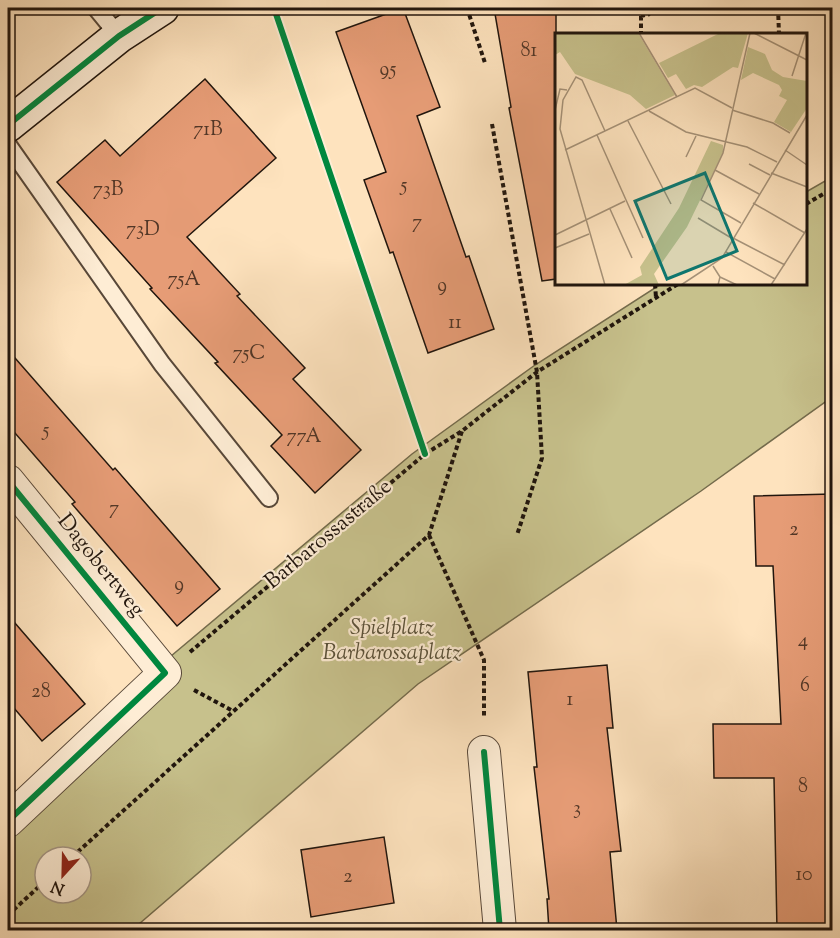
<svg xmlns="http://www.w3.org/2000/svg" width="840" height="938" font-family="'Sorts Mill Goudy',serif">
<rect width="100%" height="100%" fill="#fee3be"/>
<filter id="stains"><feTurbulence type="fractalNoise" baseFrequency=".00333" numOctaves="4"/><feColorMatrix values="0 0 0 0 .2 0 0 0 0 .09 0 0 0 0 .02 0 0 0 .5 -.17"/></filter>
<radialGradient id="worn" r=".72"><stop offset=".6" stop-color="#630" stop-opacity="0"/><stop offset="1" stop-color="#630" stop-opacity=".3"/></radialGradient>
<!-- green -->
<path fill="#c7c18c" stroke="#746b4c" stroke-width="1.5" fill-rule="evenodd" d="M832,177V397L701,491L418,684L132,930H8V810L152,672L412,454L535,365L661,284H806V192ZM45,857H81V893H45Z"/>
<!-- building -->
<path fill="#e69c76" stroke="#20150d" stroke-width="1.5" d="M403,8L440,107L417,116L466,257L469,256L494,329L428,353L393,252L390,253L364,180L386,172L336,32Z
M494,8H556V279L542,281L509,108L511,107Z
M205,79L276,158L187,237L240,294L237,296L305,368L293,379L361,450L315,493L271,446L282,435L215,363L218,362L150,289L152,288L57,182L105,140L120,156Z
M8,350L113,470L115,468L220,589L177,626L72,504L75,502L8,425Z
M832,494V564L826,565L832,700V930H777L774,778H714L713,724H781L773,566H756L754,496Z
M8,615L85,704L42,741L8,701Z
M607,665L613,728H607L621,851L610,852L617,930H549L547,899H549L534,767H537L528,672Z
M384,837L394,903L311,917L301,850Z"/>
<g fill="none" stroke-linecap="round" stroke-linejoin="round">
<defs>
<path id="lane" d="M96,8L119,36
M8,145L162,364L269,498"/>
<path id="street" d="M8,481L165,673L8,821
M484,752L500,930"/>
<path id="secondary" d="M8,125L119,36L162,8"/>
</defs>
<!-- lane casing -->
<use href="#lane" stroke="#584839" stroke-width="20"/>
<!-- street casing -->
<use href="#street" stroke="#584839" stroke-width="34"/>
<!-- secondary casing -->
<use href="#secondary" stroke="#20150d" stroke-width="36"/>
<!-- path -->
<path stroke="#20150d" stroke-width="4" stroke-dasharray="4.5 3" stroke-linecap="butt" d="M467,8L485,63
M640,8L641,16L650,14
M778,8L779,34
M641,16V34
M492,124L537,372L542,458L517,535
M806,204L832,189
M655,284L656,298
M429,535L484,660V718
M190,652L425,454L462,431L537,372L678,284
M194,690L233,711
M72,857L429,535L462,431
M8,915L45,881"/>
<!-- lane -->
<use href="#lane" stroke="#feedd5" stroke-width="16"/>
<!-- street -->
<use href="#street" stroke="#feedd5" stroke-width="32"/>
<!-- secondary -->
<use href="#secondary" stroke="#feedd5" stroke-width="33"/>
<defs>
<path id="cycleway" d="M274,8L425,454
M8,125L119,36L162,8
M8,481L165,673L8,821
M484,752L500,930"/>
</defs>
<!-- cycleway casing -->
<use href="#cycleway" stroke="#feedd5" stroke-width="10"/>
<!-- cycleway -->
<use href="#cycleway" stroke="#00873e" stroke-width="6"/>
</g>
<g text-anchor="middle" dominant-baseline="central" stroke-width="4.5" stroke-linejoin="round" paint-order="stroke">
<!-- number labels -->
<g font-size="20" fill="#523727">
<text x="529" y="51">81</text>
<text x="388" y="70">95</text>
<text x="208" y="130">71B</text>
<text x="404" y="186">5</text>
<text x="108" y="190">73B</text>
<text x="417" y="223">7</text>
<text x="143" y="230">73D</text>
<text x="184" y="280">75A</text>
<text x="442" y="286">9</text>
<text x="455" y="323">11</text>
<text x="249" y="354">75C</text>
<text x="46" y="431">5</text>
<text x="304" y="437">77A</text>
<text x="114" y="509">7</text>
<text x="794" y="530">2</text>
<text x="179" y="585">9</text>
<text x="803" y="641">4</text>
<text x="805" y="686">6</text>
<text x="41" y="692">28</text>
<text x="570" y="700">1</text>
<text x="803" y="787">8</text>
<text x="577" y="809">3</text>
<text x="804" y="875">10</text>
<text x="348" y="877">2</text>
</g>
<!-- street labels -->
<g font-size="22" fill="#20150d" stroke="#feedd5">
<text transform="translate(329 535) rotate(-40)">Barbarossastraße</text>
<text transform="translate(100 566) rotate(51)">Dagobertweg</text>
</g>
<!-- park labels -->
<g font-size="22" font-style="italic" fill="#5a5139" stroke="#feedd5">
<text x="392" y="629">Spielplatz<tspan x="392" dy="25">Barbarossaplatz</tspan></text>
</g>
</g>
<!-- overview -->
<g transform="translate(555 33)">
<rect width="252" height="252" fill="#fee3be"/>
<path d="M0,0H83L120,62L91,76L75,62L20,41L5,19L0,22ZM165,0H193L183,35L178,34L147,54L139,52L131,56L121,41L113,45L104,30ZM193,14L210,21L217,37L228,44L252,48V75L236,99L219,89L232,67L224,63L227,57L224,52L198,40L186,47ZM156,108L168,112V120L132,194L99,241L104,252H69L87,242L85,234L124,175Z" fill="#c7c18c"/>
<path fill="none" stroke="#a59177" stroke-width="1.5" d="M84,0L122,64M199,0L252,27M237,43L251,0M0,77L5,56L12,57M177,77L218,90L235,100M94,78L131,99L192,114L222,129M73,88L116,171M42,102L88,205M10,117L140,55L177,75M230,117L252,132M131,124L141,103M194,131L215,142M160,137L204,161M216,140L252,154M198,170L250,200M55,176L77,225M143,185L178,206M186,190L146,167L168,120L195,0M0,202L70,168M178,205L230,232M0,215L34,201M171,219L220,246M158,233L165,244L163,252M165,244L182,252M50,252L5,96L8,67L21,44L27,47L50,98M126,252L167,225L252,82M216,252L252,196"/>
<path fill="#0f766e" fill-opacity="0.15" stroke="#0f766e" stroke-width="3" d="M150,140L182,218L112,246L80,168Z"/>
<rect width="252" height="252" fill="none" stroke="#20150d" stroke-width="3"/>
</g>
<!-- margin -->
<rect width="840" height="938" fill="none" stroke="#fee3be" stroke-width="30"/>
<rect x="9" y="9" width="822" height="920" fill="none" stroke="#20150d" stroke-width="3"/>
<rect x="15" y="15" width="810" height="908" fill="none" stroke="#20150d" stroke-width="1.5"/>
<!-- north arrow -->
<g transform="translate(63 875) rotate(202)"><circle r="28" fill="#feedd5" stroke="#a59785" stroke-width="1.5"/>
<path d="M0-4.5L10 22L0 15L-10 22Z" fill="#8f2418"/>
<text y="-9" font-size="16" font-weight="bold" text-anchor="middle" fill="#20150d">N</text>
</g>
<rect width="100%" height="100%" filter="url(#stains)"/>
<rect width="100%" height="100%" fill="url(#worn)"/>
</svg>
